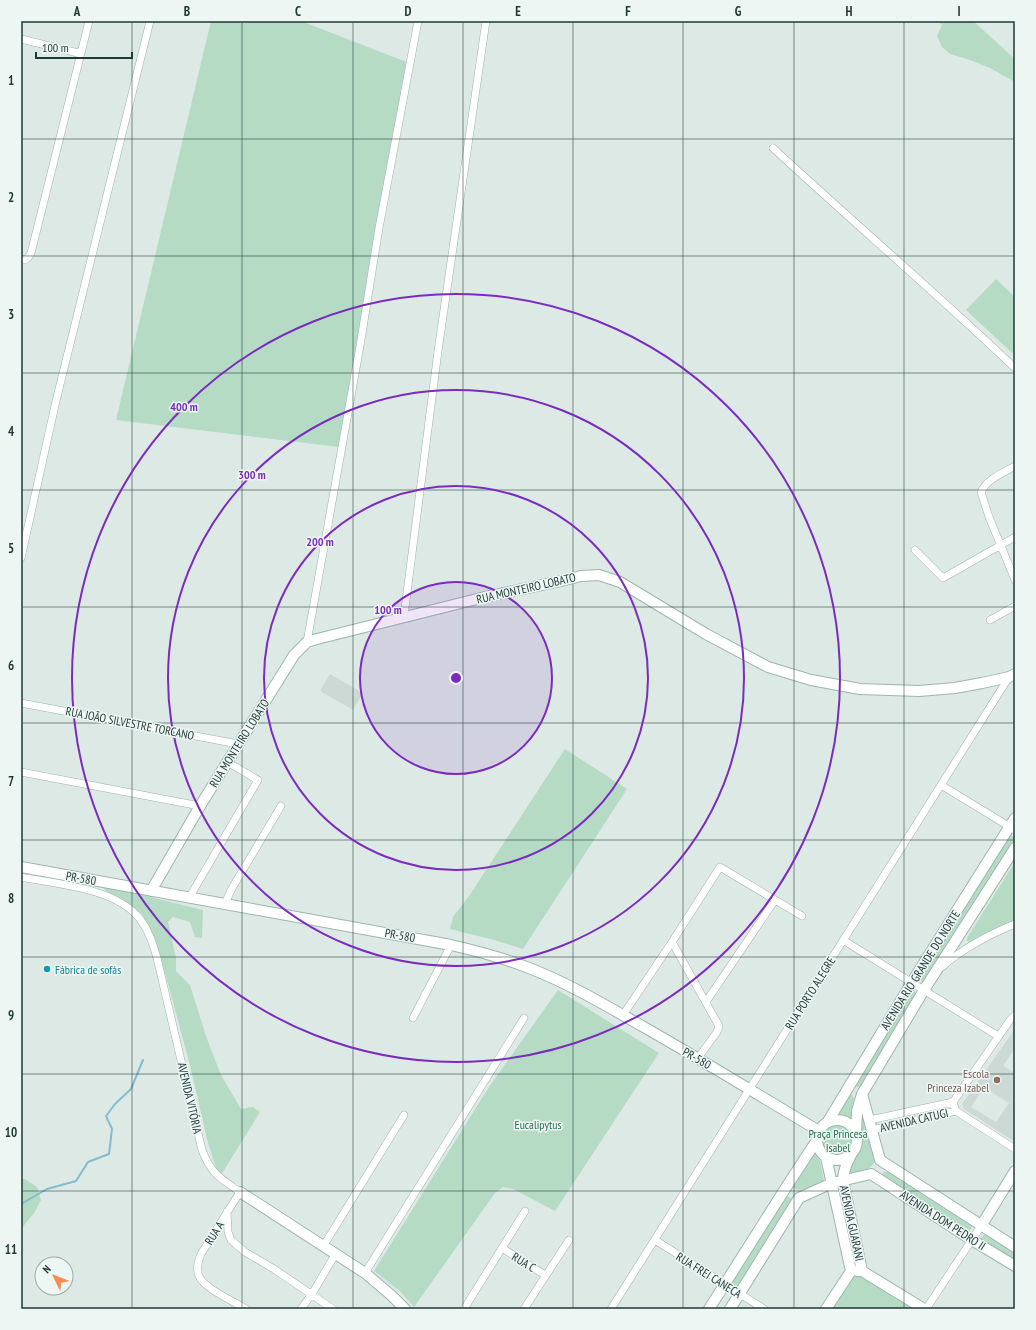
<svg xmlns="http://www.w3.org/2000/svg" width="1036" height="1330" font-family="'PT Sans Narrow',sans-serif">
<rect width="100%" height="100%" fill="#dde9e5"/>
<!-- built -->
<path fill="#ccd9d5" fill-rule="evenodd" d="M330,674L363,693L353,710L320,691Z
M1015,1029V1052L1013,1051L1003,1066L1015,1073V1142L964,1109L962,1104ZM984,1087L1009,1103L996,1122L971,1107Z"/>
<!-- green -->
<path fill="#b5dbc4" d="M211,21H301L409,63L339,447L116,420Z
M938,21H973L1015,59V82L990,68L970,60L950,54L942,47L937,36L942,25Z
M996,279L1015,297V349L1012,353L966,310Z
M565,749L627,789L523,949L494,940L450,929L453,917L469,896Z
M1011,835L1015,838V842L927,981L923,982L919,980L1008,836Z
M1015,862V921L970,943L967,941V938Z
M101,885L203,910L202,938L195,937L190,922L173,917L168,922L176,958V971L190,985L207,1039L221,1075L241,1109L253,1107L260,1112L221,1175L216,1168L207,1139L190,1065L164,969L146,922L142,914L105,890Z
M558,990L659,1053L555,1211L513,1189L503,1187L495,1193L414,1307L400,1291L374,1271L489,1087Z
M911,991H915L916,993L861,1087H857L855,1085Z
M848,1093L851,1094L854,1098L851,1112V1121L840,1117H833Z
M861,1106L875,1158C874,1171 859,1172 848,1175L847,1173L857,1155L863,1141L859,1119Z
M821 1140a17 17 0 1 1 34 0a17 17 0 1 1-34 0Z
M813,1150C821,1158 822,1170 824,1181L822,1183C812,1187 800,1194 790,1186Z
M884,1172H889L971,1223C973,1228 971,1231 966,1232L882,1176Z
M21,1179H25L37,1187L41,1200L34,1213L21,1229Z
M785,1196L792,1198L793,1201L739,1289L731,1283Z
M985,1234H988L1015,1251V1263L982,1241L981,1238Z
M860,1276L914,1309H829L849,1278Z"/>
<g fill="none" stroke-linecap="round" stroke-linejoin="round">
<!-- stream -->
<path stroke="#84bbd0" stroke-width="2" d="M21,1204L47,1189L76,1181L88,1162L109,1154L112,1129L106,1116L115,1104L131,1089L143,1060"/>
<defs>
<path id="street" d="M21,39L78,53L82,49L89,21
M773,148C853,222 936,293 1015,368
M21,259L24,260L28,258L31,253L82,49
M1015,466C1003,473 987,479 981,492L989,517L1015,580
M915,550L943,578L1015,537
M21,558L56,401L150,21
M404,616L438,351L486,21
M990,620L1015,606
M307,642L360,346L379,228L418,21
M21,703L238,744
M21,772L200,806
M941,785L1015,830
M21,877C57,884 116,888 140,919C149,931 153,944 157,958L202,1150C211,1174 220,1178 240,1192L201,1254C198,1261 196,1269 199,1276C203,1288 235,1302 246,1309
M189,898L258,780L227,762
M225,904L231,890L281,806
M843,940L998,1036
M672,942L719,1026L717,1032L698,1058
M942,967C963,948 988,935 1015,924
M706,1002L775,900
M623,1015L672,942L720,867L802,916
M1015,1015L1010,1020L953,1102L956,1111L1015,1149
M413,1018L451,945
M870,1120L953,1102
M872,1130L956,1111
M227,1212L228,1232L231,1240L245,1252L274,1269L333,1309
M655,1240L764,1309
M324,1245L404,1115
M502,1248L545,1275
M365,1273L524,1018
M301,1309L312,1294L336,1253
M464,1309L525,1211
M524,1309L569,1240
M611,1309L1009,677
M926,1309L981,1226"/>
<path id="secondary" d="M21,867L451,945C477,951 504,958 529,968C568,983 605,1005 642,1026C702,1060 760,1096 819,1131
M151,891L200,806L294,655L307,642L317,639L485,597L561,581L581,576L599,575L620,582L706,634L768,667L811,680L860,689L919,691L955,688L982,683L1009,677L1015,674
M862,1094L880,1160
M817 1140a20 20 0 1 1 40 0a20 20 0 1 1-40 0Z
M827,1123L912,982L1015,818
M856,1133L857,1111L862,1094L924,990L1015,848
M851,1155C846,1164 843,1171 843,1181L862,1271
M826,1157L851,1271
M880,1160L1015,1247
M871,1174L972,1240L1015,1266
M240,1192L365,1273L391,1295L405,1309
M799,1198L832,1183L871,1174
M981,1226L1015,1171
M857,1271H862L924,1309
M709,1309L785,1189L817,1140
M730,1309L799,1198
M826,1309L851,1271"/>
</defs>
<!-- street casing -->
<use href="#street" stroke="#a0b1ad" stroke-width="8"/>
<!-- secondary casing -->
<use href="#secondary" stroke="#9cb5af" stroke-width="12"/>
<!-- street -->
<use href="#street" stroke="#fff" stroke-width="7"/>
<!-- secondary -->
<use href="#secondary" stroke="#fff" stroke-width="10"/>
</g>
<!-- grid -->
<path fill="none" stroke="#1f3935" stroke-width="1" stroke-opacity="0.55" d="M132,21V1309M242,21V1309M353,21V1309M463,21V1309M573,21V1309M683,21V1309M794,21V1309M904,21V1309M21,139H1015M21,256H1015M21,373H1015M21,490H1015M21,607H1015M21,723H1015M21,840H1015M21,957H1015M21,1074H1015M21,1191H1015"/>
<!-- distance rings -->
<circle cx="456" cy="678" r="96" fill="#7b2cbf" fill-opacity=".12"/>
<g fill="none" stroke="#7b2cbf" stroke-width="2">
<circle cx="456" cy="678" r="96"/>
<circle cx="456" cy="678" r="192"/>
<circle cx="456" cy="678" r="288"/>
<circle cx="456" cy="678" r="384"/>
</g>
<!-- markers -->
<circle fill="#0f9aa8" stroke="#edf6f3" stroke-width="1.5" cx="47" cy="969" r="4"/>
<circle fill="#8d6e63" stroke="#edf6f3" stroke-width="1.5" cx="997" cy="1080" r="4"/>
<g text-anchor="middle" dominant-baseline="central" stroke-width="3" stroke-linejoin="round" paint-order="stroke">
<!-- street labels -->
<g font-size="12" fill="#1f3935" stroke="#edf6f3">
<text transform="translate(526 588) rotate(-13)">RUA MONTEIRO LOBATO</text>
<text transform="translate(130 723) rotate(11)">RUA JOÃO SILVESTRE TORCANO</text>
<text transform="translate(239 743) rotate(-58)">RUA MONTEIRO LOBATO</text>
<text transform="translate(81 878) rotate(10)">PR-580</text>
<text transform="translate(400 935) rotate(10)">PR-580</text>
<text transform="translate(920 970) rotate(-58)">AVENIDA RIO GRANDE DO NORTE</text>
<text transform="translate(810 993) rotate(-58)">RUA PORTO ALEGRE</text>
<text transform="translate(697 1058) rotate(30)">PR-580</text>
<text transform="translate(190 1098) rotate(77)">AVENIDA VITÓRIA</text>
<text transform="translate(914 1120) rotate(-13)">AVENIDA CATUGI</text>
<text transform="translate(943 1220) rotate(33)">AVENIDA DOM PEDRO II</text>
<text transform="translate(852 1223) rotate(78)">AVENIDA GUARANI</text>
<text transform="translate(214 1233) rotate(-58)">RUA A</text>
<text transform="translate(524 1262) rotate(32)">RUA C</text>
<text transform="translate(709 1275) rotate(32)">RUA FREI CANECA</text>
</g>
<!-- culture labels -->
<g font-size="12" fill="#0d838f" stroke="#edf6f3" text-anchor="start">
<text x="55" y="969">Fábrica de sofás</text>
</g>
<!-- education labels -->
<g font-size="12" fill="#785e54" stroke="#edf6f3" text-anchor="end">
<text x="989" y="1073">Escola<tspan x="989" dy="14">Princeza Izabel</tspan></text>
</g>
<!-- park labels -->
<g font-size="12" fill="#296f4d" stroke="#edf6f3">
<text x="538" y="1124">Eucalipytus</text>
<text x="838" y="1133">Praça Princesa<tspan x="838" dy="14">Isabel</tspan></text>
</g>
</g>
<circle cx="456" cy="678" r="6" fill="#7b2cbf" stroke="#edf6f3" stroke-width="2"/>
<g font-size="12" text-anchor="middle" font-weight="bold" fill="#7b2cbf" stroke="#edf6f3" stroke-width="3" stroke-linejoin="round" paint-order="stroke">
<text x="184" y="411">400 m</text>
<text x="252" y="479">300 m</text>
<text x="320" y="546">200 m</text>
<text x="388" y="614">100 m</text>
</g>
<!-- border -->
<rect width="1036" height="1330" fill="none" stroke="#edf6f3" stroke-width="44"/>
<!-- north arrow -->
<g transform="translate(54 1276) rotate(313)"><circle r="19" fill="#edf6f3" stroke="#9baaa7"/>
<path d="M0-3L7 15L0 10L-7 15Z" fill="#f38d52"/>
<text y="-6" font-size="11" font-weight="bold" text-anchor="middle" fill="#1f3935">N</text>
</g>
<!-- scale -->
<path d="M36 52v6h96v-6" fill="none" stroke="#1f3935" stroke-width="2"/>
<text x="42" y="52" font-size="12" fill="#1f3935" stroke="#edf6f3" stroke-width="3" paint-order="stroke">100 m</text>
<rect x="22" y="22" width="992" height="1286" fill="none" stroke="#1f3935" stroke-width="1.5"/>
<g font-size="13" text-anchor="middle" font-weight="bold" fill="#1f3935">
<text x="77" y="16">A</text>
<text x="187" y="16">B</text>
<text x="298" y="16">C</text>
<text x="408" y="16">D</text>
<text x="518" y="16">E</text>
<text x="628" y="16">F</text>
<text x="738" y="16">G</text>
<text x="849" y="16">H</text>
<text x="959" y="16">I</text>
<text x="11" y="85">1</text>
<text x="11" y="202">2</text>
<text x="11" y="319">3</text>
<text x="11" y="436">4</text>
<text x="11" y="553">5</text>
<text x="11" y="670">6</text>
<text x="11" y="786">7</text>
<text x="11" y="903">8</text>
<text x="11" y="1020">9</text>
<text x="11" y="1137">10</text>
<text x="11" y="1254">11</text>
</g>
</svg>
